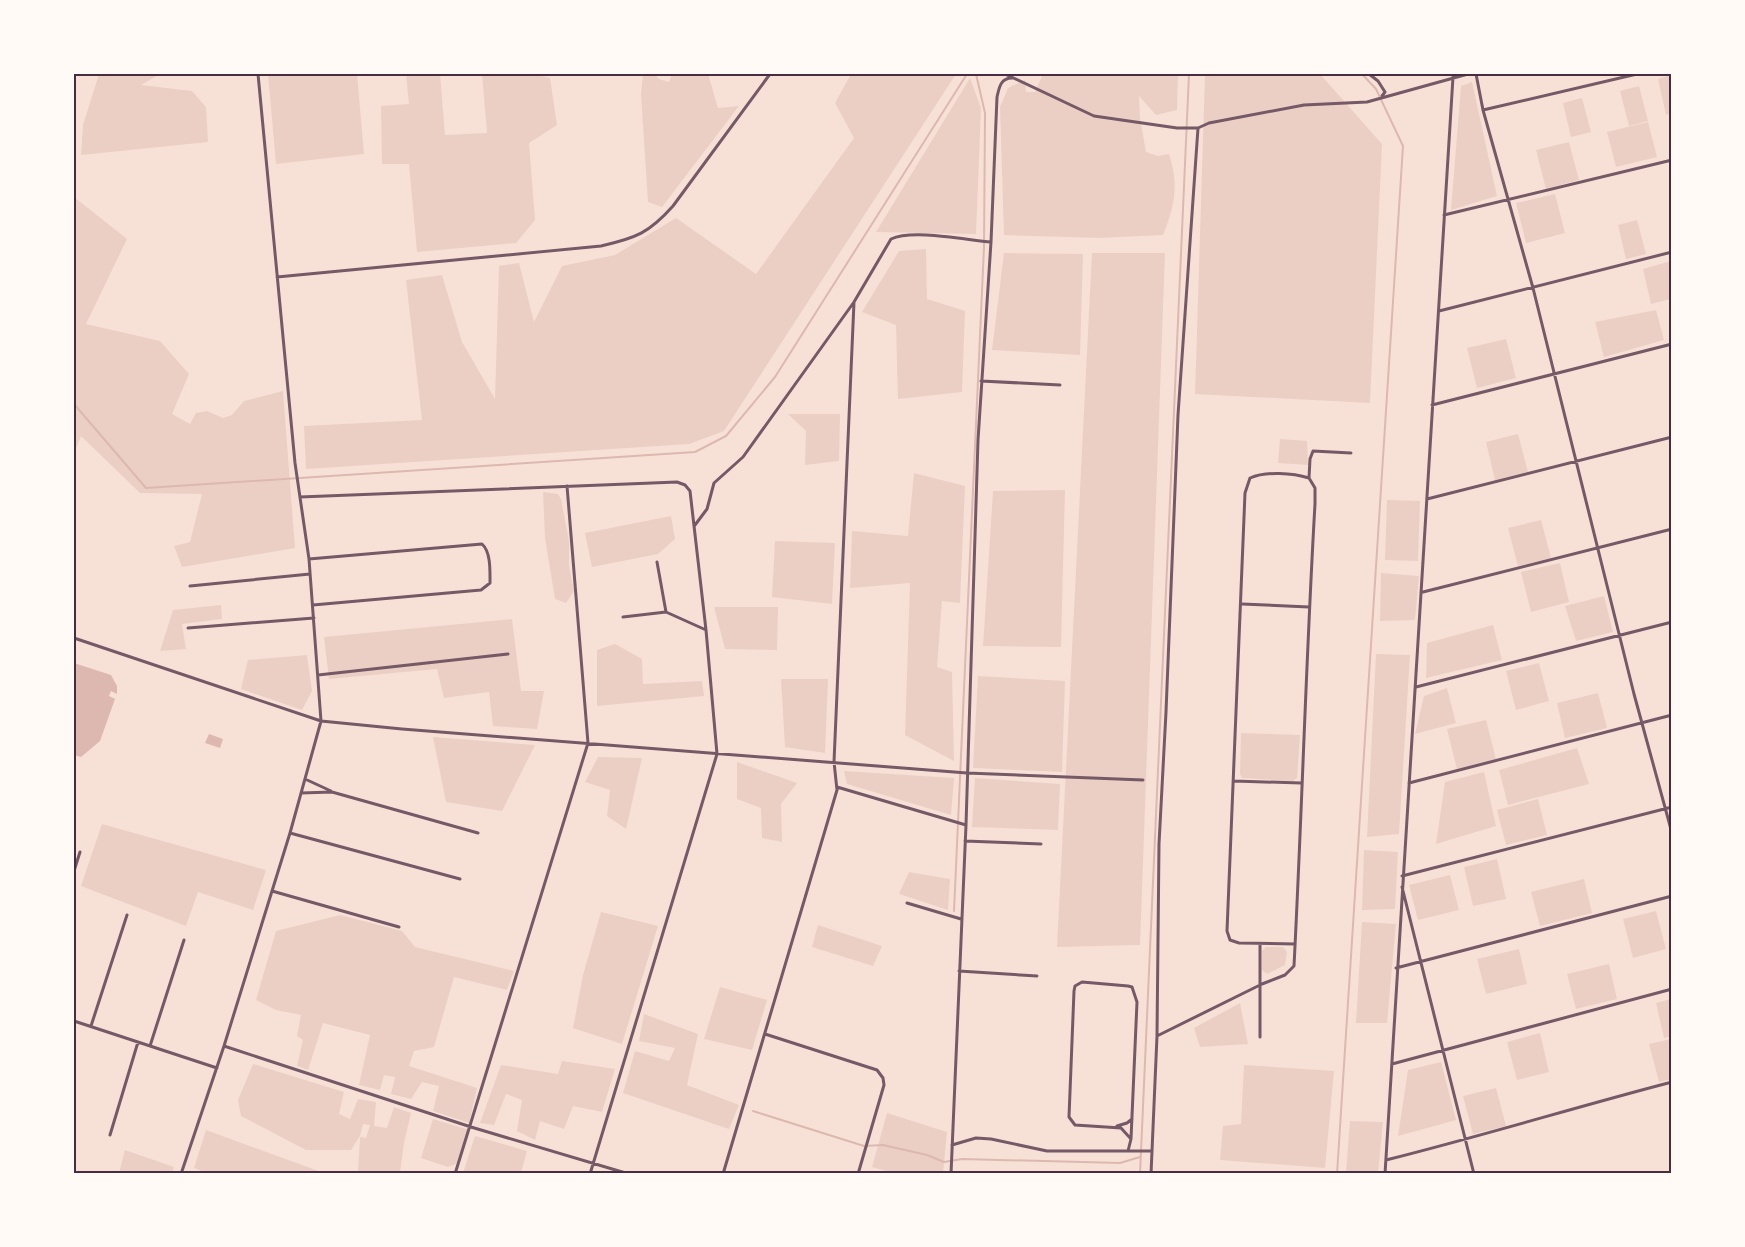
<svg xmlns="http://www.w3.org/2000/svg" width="1745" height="1247" font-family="Arial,sans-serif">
<rect width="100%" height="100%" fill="#f7e1d7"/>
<!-- green -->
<path fill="#ebcfc5" d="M99,74H160L141,85L192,91L206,107L208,142L81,155L83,125Z
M268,74H357L364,154L276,164Z
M406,74H440L445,135L487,133L482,74H533L550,78L557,125L529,143L535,220L516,243L417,252L409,164H382L381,106L409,104Z
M643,74H654L659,79L669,82L672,74H708L718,108L739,106L662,207L648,202L641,95Z
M851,74H956L724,431L689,444L306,469L304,426L422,420L406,280L442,275L462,342L495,399L499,266L519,263L534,322L562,266L615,255L676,218L756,274L854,138L835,103Z
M1043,74H1178L1177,110L1156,115L1139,96L1140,118L1146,152L1158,156L1169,154C1179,185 1175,205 1163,235L1099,238L1004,235L1000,107L1008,88L1025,80L1026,92H1035Z
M1205,74H1320L1382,144L1370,403L1195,394Z
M1671,75V113L1666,115L1658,79Z
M970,78L981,108L976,234L876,232Z
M1472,82L1497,196L1451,210L1461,86Z
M1639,86L1648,121L1629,126L1620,91Z
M1582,98L1591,132L1571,137L1563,103Z
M1648,122L1657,157L1616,167L1607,132Z
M1569,142L1579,180L1546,189L1536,150Z
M1555,194L1565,233L1526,243L1516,203Z
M74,197L127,239L86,324L160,341L189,374L172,414L190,424L196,413L207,411L223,418L232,415L244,401L283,391L295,548L182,567L174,546L190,542L202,494L140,493L81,436L74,453Z
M1637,220L1646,254L1626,259L1618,225Z
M926,249L927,299L965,311L962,392L898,399L896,325L862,312L899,251Z
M1004,253L1083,254L1080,355L992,350Z
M1092,253H1165L1140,945L1057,947Z
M1671,261V299L1651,304L1643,269Z
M1656,310L1664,340L1604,357L1595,322Z
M1506,339L1516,378L1477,388L1467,348Z
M788,414H840L839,461L805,465L806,431Z
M1518,434L1528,472L1495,480L1486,442Z
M1280,439L1307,441L1308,465L1278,463Z
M914,473L965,486L960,603L942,601L937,667L952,672L954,761L905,735L910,583L850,588L852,531L908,536Z
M1065,490L1061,647L983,646L993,491Z
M543,492L558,494L561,499L569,541V566L574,591L566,603L555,599L545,538Z
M1387,500L1420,501L1418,561L1385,560Z
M671,516L675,539L658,554L592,567L585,533Z
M1541,520L1551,558L1518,566L1508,528Z
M775,541L835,543L832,604L772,597Z
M1560,563L1569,602L1531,612L1521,572Z
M1381,573L1419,576L1415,620L1380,621Z
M1604,596L1613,632L1576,641L1565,606Z
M221,605L222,619L182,624L186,649L160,651L173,610Z
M714,607H778L777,650L725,649Z
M512,619L521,691H544L537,729L493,726L489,692L444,698L437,669L329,679L324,637Z
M1493,625L1502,660L1426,678L1427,643Z
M615,644L642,659L643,684L702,681L704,696L597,706V650Z
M1376,654L1410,655L1399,834L1367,837Z
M307,655L312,691L302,710L241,689L248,660Z
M1539,663L1549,701L1516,710L1506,671Z
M978,676L1065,681L1062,772L973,768Z
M781,679H828L825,753L785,747Z
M1447,688L1456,723L1415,734L1424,696Z
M1598,693L1607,728L1565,738L1557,703Z
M1486,720L1496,759L1457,769L1447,729Z
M1241,733L1300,735L1297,778L1293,781L1242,778L1240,774Z
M433,737L535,745L502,811L446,802Z
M1577,748L1589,784L1508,805L1499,770Z
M598,757L642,758L626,829L607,816L610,790L585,782Z
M737,762L797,783L781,804L782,842L762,838L761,808L737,799Z
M844,771L954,778L951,815L847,784Z
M1484,772L1496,826L1436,844L1445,782Z
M975,778L1060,784L1058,830L972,827Z
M1538,799L1547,835L1506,845L1497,810Z
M102,824L266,870L253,910L198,892L186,926L81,886Z
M1364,850L1398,852L1395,909L1362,910Z
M1497,859L1506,899L1473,906L1464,867Z
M909,872L950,879L948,910L899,894Z
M1450,875L1459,910L1418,920L1409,885Z
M1584,879L1592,913L1540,926L1531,892Z
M1656,911L1666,949L1633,958L1623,919Z
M601,912L658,926L622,1044L573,1028L583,975Z
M340,915L402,931L415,947L514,971L507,990L454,977L434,1047L414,1051L409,1066L477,1088L469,1123L433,1111L439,1086L422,1082L411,1099L391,1094L395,1077L384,1075L380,1090L359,1085L370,1035L323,1023L308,1070L297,1066L303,1040L297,1036L301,1015L276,1010L256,1000L276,931Z
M1362,922L1396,924L1387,1023H1356Z
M818,925L882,946L873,966L812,947Z
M1266,947H1283L1287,952L1285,965L1267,974L1262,970V951Z
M1519,949L1527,984L1486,994L1477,959Z
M1609,964L1617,999L1576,1009L1567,974Z
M720,987L767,1000L752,1050L704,1039Z
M1671,999V1036L1664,1038L1656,1003Z
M1240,1003L1248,1044L1200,1047L1194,1028Z
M644,1014L698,1034L687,1085L739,1105L729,1129L623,1093L635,1051L669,1061L675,1048L639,1041Z
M1540,1033L1549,1072L1517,1080L1507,1042Z
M1671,1039V1079L1659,1082L1649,1044Z
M562,1061L615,1069L602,1112L573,1106L564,1129L540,1121L535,1140L517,1131L522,1100L506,1094L494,1125L480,1123L501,1065L558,1074Z
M1441,1062L1456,1120L1398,1136L1408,1070Z
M253,1064L344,1092L339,1114L350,1119L358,1099L376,1102L374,1126L387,1128L394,1107L411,1113L404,1143L400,1173H358L360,1137L366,1138L370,1125L363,1124L360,1136L351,1150H306L241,1116L238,1100Z
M1244,1065L1334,1071L1325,1168L1220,1160L1223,1126L1241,1124Z
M1496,1088L1506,1126L1473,1134L1463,1096Z
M887,1113L947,1132L943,1173H893L872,1167Z
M433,1119L469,1130L456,1164L448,1167L421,1158Z
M1350,1121L1383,1122L1378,1173H1346Z
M206,1130L324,1173L209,1174L194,1168Z
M475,1136L527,1151L521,1173H463Z
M125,1150L174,1167L172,1173H119Z"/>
<!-- water -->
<path fill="#dcb8b0" d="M74,663L111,675L117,686V694L111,691L109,696L115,699L100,741L81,757L74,755Z
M209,734L223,739L220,748L205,743Z"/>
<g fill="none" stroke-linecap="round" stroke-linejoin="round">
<!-- stream -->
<path stroke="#dcb8b0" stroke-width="2" d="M74,404L146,488L695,452L726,436L775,377L967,74
M954,911L984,247L985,113L976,74
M753,1111L864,1146L883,1145L927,1155L944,1162L962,1159L1120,1163L1140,1157
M1140,1174L1189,74
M1337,1174L1403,146L1376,89L1362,74"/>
<!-- minor -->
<path stroke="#755966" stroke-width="3" d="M1005,74L1094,116L1177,128H1198L1209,123L1304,105L1367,102L1468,74
M1369,74L1378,81L1385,92L1382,96
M1476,74L1483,110L1533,288L1634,694L1672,833
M1483,110L1637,74
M1444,215L1672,160
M277,277L601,246C636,238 649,233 673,206L770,74
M1439,311L1672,252
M981,381L1060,385
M1432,405L1672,344
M1309,478L1310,459L1313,451L1351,453
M300,497L677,482L685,485L690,491L706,630L717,754L590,1174
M1427,499L1672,437
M695,525L707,509L714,483L743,457L854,302L891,239C913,229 966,240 991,242
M309,559L482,544C491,552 490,571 490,583L481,590L313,605
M657,562L666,612L706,630
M190,586L310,574
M1423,592L1672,529
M1242,604L1309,607
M623,617L666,612
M188,628L314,618
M74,638L321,721L402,729L967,773L1143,780
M318,675L508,654
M1416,687L1672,622
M305,779L331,791
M1234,781L1301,783
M1409,783L1672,715
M837,787L966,825
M301,793L332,792L478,833
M290,833L460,879
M965,841L1041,844
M74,871L80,852
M1402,876L1672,807
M1402,887L1474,1174
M272,891L399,927
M907,903L961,919
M1396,968L1672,896
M959,971L1037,976
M74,1021L217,1068
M91,1026L127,915
M765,1034L877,1070L883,1078L884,1085L858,1174
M1157,1036L1262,984L1285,975L1294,966C1302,812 1306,658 1315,504V488L1309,478C1293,473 1266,471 1250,478L1245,493L1227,931L1230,940L1239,943L1295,944
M1260,1037V944
M150,1046L184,940
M224,1046L471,1127L629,1174
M1392,1064L1672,989
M1117,1126L1127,1123L1132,1119
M110,1135L138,1042
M952,1145L976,1138L991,1139L1047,1151H1152L1151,1174
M1128,1151L1131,1139L1137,1002L1132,987L1128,986L1082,982L1075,986L1074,991L1069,1117L1075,1125L1121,1128L1131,1139
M1152,1151L1157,1036L1159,844L1166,712L1178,415L1198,128
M1386,1160C1482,1136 1576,1107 1672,1082
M181,1174L224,1046L290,833L321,721L309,559L295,463L258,74
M455,1174L588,743L567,486
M723,1174L837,790L834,762L854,302
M951,1174L966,825L978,440L991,242L997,97C999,89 1000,78 1012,78
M1385,1174L1453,77
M1671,1174L1672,1173"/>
</g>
<!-- border -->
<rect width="1745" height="1247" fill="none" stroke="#fffaf5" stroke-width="150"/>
<rect x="75" y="75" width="1595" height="1097" fill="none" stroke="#4a2c40" stroke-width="2"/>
</svg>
